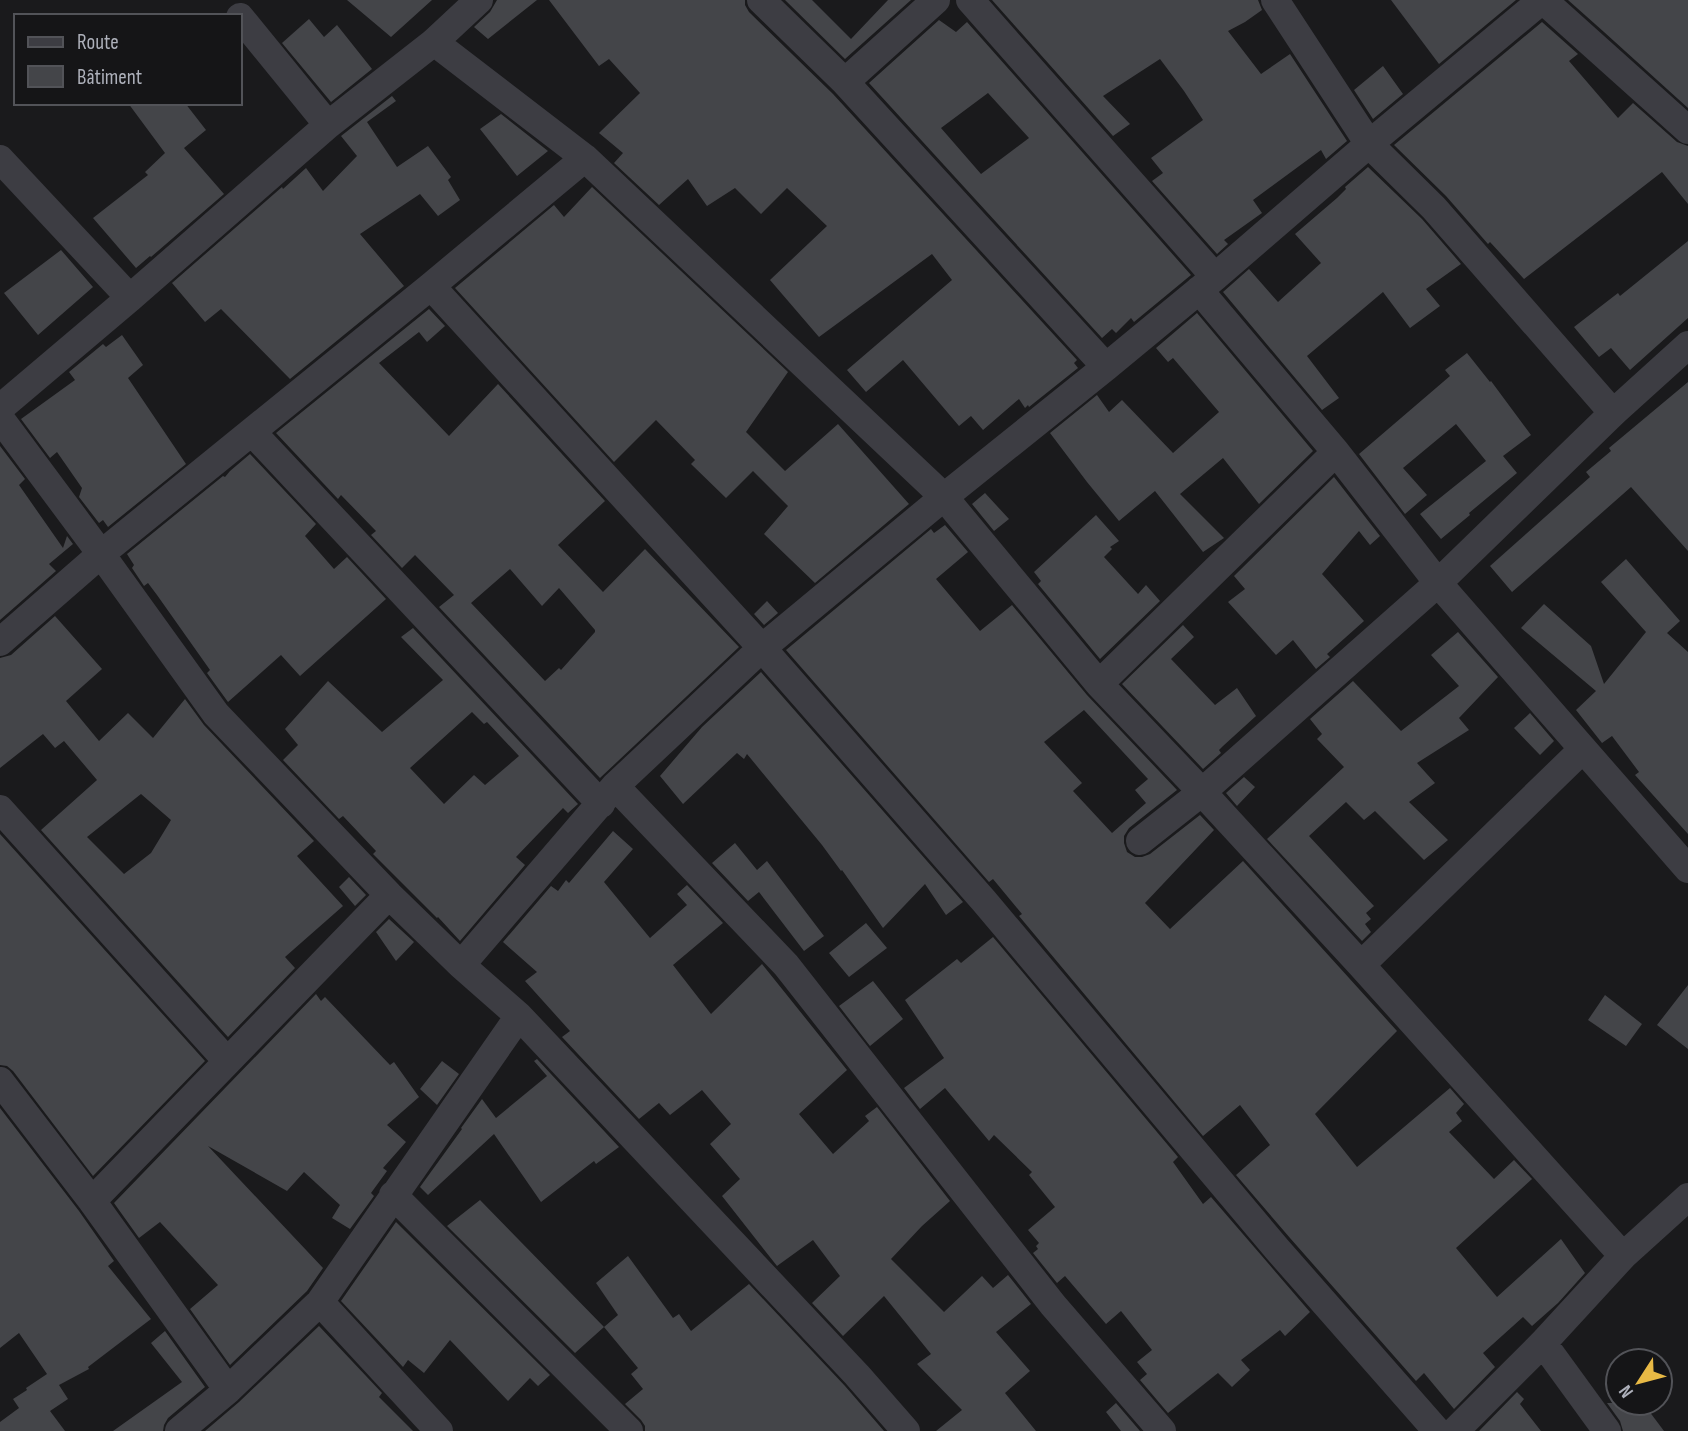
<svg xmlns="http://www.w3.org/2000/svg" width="1688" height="1431" font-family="'Sofia Sans Condensed',sans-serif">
<rect width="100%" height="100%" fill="#1a1a1c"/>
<!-- building -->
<path fill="#444549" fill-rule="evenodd" d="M347,0H432L391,37Z
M497,0H537L488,39L474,27L490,12Z
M549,0H745V5L749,12L833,94L1077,360L1074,363L1078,368L1029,407L1028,405L1025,408L1019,399L983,430L971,416L959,426L903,360L866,392L847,370L952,280L932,254L819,337L770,280L827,226L787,188L761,214L735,188L707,206L688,179L659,205L614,163L623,153L599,133L640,93L609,59L599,66Z
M785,0H812L851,39L888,0H911L845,59Z
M992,0H1258L1262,10L1245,22L1228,31L1261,74L1290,54L1347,141L1326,159L1321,150L1253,200L1262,213L1224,240L1228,244L1217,254L1152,181L1163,173L1151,158L1203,120L1184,91L1160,59L1103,96L1130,124L1113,136Z
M1391,0H1516L1439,64Z
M1568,0H1688V108L1604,32Z
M309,19L324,37L337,25L372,69L331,102L282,43Z
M939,20L956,32L967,22L1191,275L1134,322L1131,318L1116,333L1112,329L1102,338L869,83ZM988,93L1029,138L981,174L941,128Z
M1542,22L1578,54L1569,61L1618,118L1633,103L1677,142L1688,146V204L1662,172L1524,279L1490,242L1488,244L1446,196L1394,145Z
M1383,66L1403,94L1373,119L1354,90Z
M392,96L396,101L367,122L397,167L428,146L451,177L448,180L460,200L438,216L420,194L360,234L404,286L290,379L221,309L205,322L172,283L282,187L283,189L306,168L323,191L357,156L341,136Z
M128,103H185L206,130L184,148L224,194L151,257L150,256L136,268L93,218L148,175L145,172L165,153Z
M501,114L548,151L517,176L480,129Z
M1368,167L1422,219L1461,264L1426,289L1440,306L1410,328L1383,292L1307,356L1339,398L1322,410L1223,292L1249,269L1278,302L1321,263L1295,234L1337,198L1346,189L1345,187Z
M592,187L788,372L746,432L785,471L838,424L909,504L815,583L764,534L788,506L753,471L726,498L691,464L695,460L656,420L614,462L455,288L554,205L564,217Z
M1688,241V318L1630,370L1611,348L1599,357L1574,327L1618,293L1620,296Z
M61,250L93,287L38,335L4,293Z
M429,309L445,326L427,342L419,332L379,363L449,436L498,384L605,501L558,545L603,592L645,549L739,647L600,778L439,607L454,595L415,555L402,568L371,535L376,531L341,495L338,499L276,433ZM510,569L542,606L559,588L595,630V632L561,670L559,668L545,681L471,603Z
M1197,313L1313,451L1259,504L1223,458L1180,494L1224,538L1203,552L1155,491L1119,521L1087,482L1050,433L1097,395L1109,412L1122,400L1173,453L1219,412L1173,358L1168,362L1156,348Z
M122,335L143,365L128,378L186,464L108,527L103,520L99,523L79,497L82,488L57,452L50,458L21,419L75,380L69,372L103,344L106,347Z
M1467,353L1490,382L1491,381L1531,435L1503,456L1517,473L1469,513L1470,515L1441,539L1420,514L1486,461L1456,424L1403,468L1427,495L1405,514L1359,454L1450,376L1445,370Z
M1688,382V551L1631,487L1512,592L1490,566L1590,477L1586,472L1611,451L1609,448Z
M0,446L25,479L19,485L63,548L67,536L73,544L49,564L56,571L0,620Z
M250,454L316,524L305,536L334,569L347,557L386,599L300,676L281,655L228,702L207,673L210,670L157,595L148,583L144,586L132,568L134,565L127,554L223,476L225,477L230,471Z
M1334,477L1380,536L1370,545L1359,531L1322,574L1364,621L1327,654L1330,657L1316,669L1293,640L1276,655L1228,602L1245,589L1234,576Z
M985,493L1009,519L994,531L972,504Z
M1096,515L1119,541L1110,547L1112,549L1104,557L1138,594L1146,585L1160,601L1100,659L1038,584L1041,581L1034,572Z
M945,525L968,552L936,579L980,631L1012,605L1087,695L1177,790L1129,828L1124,836V843L1127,852L1135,857H1142L1150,854L1200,815L1214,830L1145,903L1170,929L1243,861L1397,1031L1315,1114L1357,1167L1450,1088L1464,1104L1456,1113L1462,1121L1449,1132L1494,1179L1514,1160L1532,1179L1456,1248L1497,1297L1561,1239L1585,1273L1558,1303L1532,1326L1523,1317L1483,1353L1495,1367L1454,1409L1424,1373L1416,1381L1290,1238L1236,1175L1270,1145L1240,1105L1203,1136L1019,916L1022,914L993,879L989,882L786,650L931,529L934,533ZM1084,710L1148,779L1135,790L1146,803L1112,833L1073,791L1082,783L1044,742Z
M1626,559L1680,621L1667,633L1688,652V834L1635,775L1639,772L1612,736L1602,743L1576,710L1596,691L1521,628L1544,604L1591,646L1604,684L1646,632L1601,582Z
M767,601L778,613L764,625L754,614Z
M55,616L102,669L66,701L99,741L128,713L153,738L185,699L204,725L314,841L297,856L343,906L285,957L295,968L228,1037L41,830L97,780L64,741L55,748L43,734L0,768V658L11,655ZM141,794L171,820L151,853L124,874L87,837Z
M1183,625L1194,637L1171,659L1215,705L1237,688L1256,716L1223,746L1219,750L1221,753L1203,769L1122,684Z
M413,628L578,804L568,813L563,808L516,857L525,865L460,941L438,917L437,918L373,854L376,851L343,816L339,819L283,760L298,745L285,729L328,681L382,732L443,680L401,637ZM472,712L484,724L487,722L519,756L485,785L474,775L444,804L410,768Z
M1458,632L1498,677L1459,718L1469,730L1417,763L1435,783L1409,802L1448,840L1424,860L1375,811L1364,820L1346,802L1309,836L1374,906L1366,913L1371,919L1365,924L1371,932L1362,941L1267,839L1344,767L1317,739L1322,734L1310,719L1353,681L1401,731L1459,686L1431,655Z
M761,672L963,902L946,915L925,884L883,928L842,870L841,871L822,845L747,754L744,759L737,753L683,804L660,776L702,727Z
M1530,713L1554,741L1540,755L1514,728Z
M1244,777L1255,787L1237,806L1226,793Z
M613,831L633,849L604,882L650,938L687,905L677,894L687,885L723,923L673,965L711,1014L762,964L847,1070L799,1114L833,1154L869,1121L865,1116L877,1107L950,1201L922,1226L891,1259L944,1312L982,1276L993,1288L1008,1275L1031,1304L996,1332L1030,1371L1005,1393L1036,1431H936L962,1410L917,1364L931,1354L884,1296L843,1336L812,1303L840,1276L813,1240L777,1266L722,1196L740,1179L710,1144L731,1124L702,1090L670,1115L659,1103L639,1119L562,1037L570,1031L525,981L537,972L503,942L551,886L558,891L566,880L569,883Z
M0,834L205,1061L93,1176L13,1071L7,1066L0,1065Z
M735,843L757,870L767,861L824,936L804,951L759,892L748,901L712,863Z
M349,877L366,895L355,906L339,887Z
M389,919L414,942L396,961L376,932Z
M866,923L887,948L849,977L829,953Z
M993,937L1178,1157L1173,1162L1203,1204L1211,1197L1310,1312L1285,1336L1280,1330L1241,1360L1250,1370L1232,1387L1218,1373L1168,1413L1140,1380L1147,1374L1137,1362L1152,1350L1121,1311L1106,1324L1065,1276L1057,1283L1033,1253L1038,1249L1036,1246L1039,1243L1028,1230L1055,1207L1029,1175L1032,1172L994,1135L989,1141L945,1088L920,1109L904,1088L944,1058L905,1000L957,959L961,963Z
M873,981L903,1019L870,1046L839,1006Z
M1688,985V1049L1657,1025Z
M316,994L321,1001L325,997L390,1065L394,1062L419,1097L387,1125L406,1142L383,1168L387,1171L371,1193L374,1196L350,1229L332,1218L340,1205L304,1172L287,1191L208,1146L323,1268L307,1291L230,1365L190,1309L218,1285L160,1222L139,1238L114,1203Z
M1605,995L1642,1024L1626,1046L1588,1020Z
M537,1059L619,1147L596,1164L594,1161L541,1202L494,1134L428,1195L420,1187L462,1129L461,1128L482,1099L496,1118L547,1076L534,1061Z
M442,1061L459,1074L437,1105L420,1089Z
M0,1108L79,1211L114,1261L108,1266L151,1319L88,1367L89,1369L59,1385L68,1399L50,1411L65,1431H0V1422L19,1408L13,1399L27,1390L26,1388L47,1374L19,1333L0,1348Z
M480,1200L604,1327L575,1353L447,1226Z
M396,1222L550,1375L538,1386L530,1378L508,1401L450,1340L424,1373L408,1360L403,1367L341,1301Z
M628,1256L673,1318L679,1314L691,1331L749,1284L845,1386L884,1431H645V1426L641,1420L625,1404L643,1389L631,1374L638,1368L604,1327L618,1315L596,1283Z
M319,1326L382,1393L379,1397L413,1431H205L239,1402Z
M165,1331L205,1387L168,1418L164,1425L163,1431H113L182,1382L151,1343Z
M1517,1392L1524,1399L1520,1404L1541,1431H1479Z
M1116,1403L1140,1431H1121L1106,1412Z
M1607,1403H1643L1664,1431H1623L1620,1421Z"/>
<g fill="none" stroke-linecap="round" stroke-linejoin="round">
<!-- minor -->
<path stroke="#3d3d43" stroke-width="28" d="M761,0L845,82L1106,367
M970,0L1215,277
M1275,0L1369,144L1434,208L1613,413
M1543,0L1688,130
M240,17L328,125
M434,42L585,158L944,497L1099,684L1202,792L1361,965L1623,1256
M845,82L936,0
M0,159L130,298
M431,286L762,648L984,901L1277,1249L1437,1431
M1199,290L1336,452L1438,583L1688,869
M0,408L130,298L328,125L434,42L479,0
M0,418L101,554L216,714L389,895L461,965L519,1016
M252,432L601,804
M0,642L101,554L431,286L585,158
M1099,684L1336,452
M615,786L786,965L1053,1305L1162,1431
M0,809L227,1061
M1140,841L1202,792L1438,583L1613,413L1688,345
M461,965L615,786L762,648L944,497L1106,367L1215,277L1369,144L1542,0
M1361,965L1583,749
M0,1081L92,1201L228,1390
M393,1195L629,1431
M92,1201L389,895
M320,1302L439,1431
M1543,1343L1607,1431
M179,1431L228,1390L320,1302L519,1016L857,1375L906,1431
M1455,1431L1543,1343L1623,1256L1688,1197"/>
</g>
<!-- legend -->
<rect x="14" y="14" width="228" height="91" fill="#151517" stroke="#525358" stroke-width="2"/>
<rect x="28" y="37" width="35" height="10" fill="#3d3d43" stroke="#525358" stroke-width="2"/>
<text x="77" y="49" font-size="21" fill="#adb0ba">Route</text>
<rect x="28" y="66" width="35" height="21" fill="#444549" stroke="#525358" stroke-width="2"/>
<text x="77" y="84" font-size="21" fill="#adb0ba">Bâtiment</text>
<!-- north arrow -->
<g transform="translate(1639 1382) rotate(234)"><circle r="33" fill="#151517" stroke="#525358" stroke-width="2"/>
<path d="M0-5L12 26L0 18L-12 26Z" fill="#e8b945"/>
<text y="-10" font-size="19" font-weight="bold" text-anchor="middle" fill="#adb0ba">N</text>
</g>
</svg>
